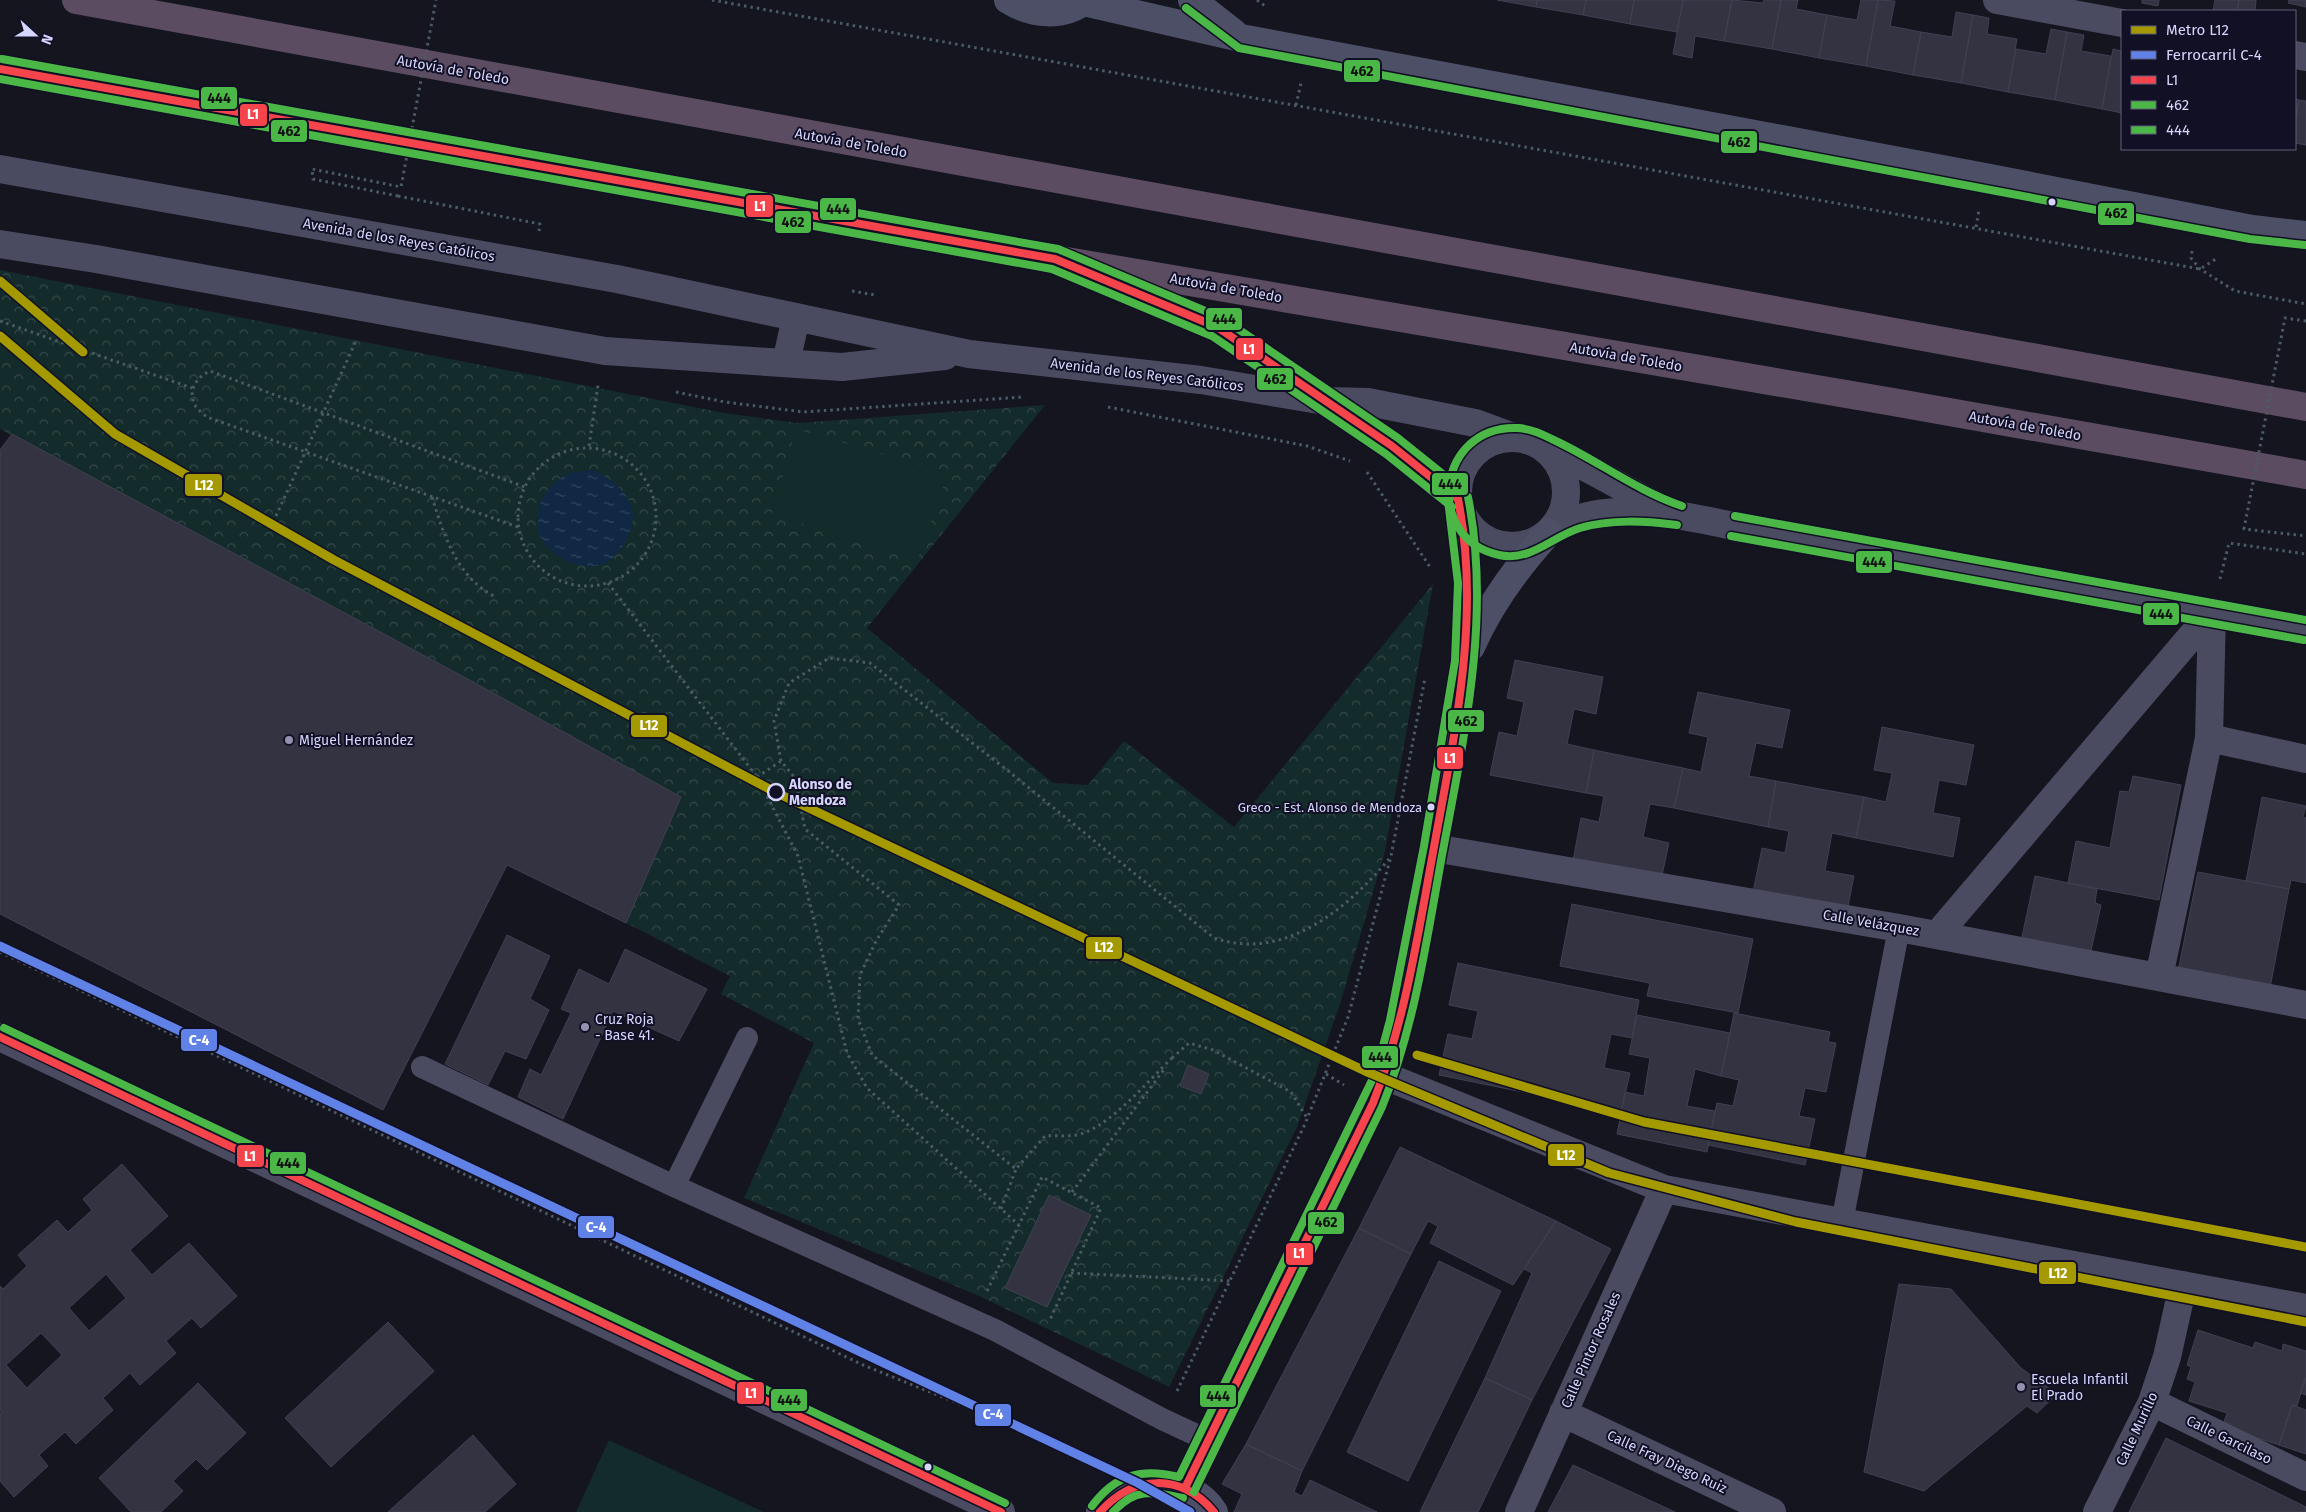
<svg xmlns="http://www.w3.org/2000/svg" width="2306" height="1512" font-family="'Fira Sans',sans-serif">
<defs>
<pattern id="park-crowns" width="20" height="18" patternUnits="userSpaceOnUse" patternTransform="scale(1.25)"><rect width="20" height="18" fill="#132b2a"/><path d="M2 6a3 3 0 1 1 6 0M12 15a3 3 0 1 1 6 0" fill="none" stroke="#35494a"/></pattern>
<pattern id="water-ripples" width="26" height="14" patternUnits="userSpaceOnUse" patternTransform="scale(1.25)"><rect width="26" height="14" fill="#102844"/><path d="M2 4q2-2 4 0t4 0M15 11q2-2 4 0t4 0" fill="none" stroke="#324660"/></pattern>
</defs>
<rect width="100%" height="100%" fill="#151520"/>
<!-- park -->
<path fill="url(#park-crowns)" d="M0,270L724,413L798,423L1045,405L867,628L1053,783L1088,785L1124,741L1234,827L1433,584L1385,851L1341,1001L1297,1127L1169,1387L977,1295L744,1198L814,1043L721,994L730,976L626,923L681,797L475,683L0,429Z"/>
<!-- pitch -->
<path fill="#132b2a" d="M796,429L948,473L917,561L772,514Z
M609,1440L764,1512H576Z"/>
<!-- water -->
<path fill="url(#water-ripples)" d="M592,470C627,485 646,512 622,547C617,554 610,562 602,565C580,571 549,557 540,536C531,514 544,485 566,475C573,471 584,471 592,470Z"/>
<!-- building -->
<path fill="#333342" stroke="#414053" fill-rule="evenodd" d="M1497,0H1537L1536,7Z
M1537,0H1586L1583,15L1536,7Z
M1586,0H1634L1630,24L1583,15Z
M1634,0H1683L1677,32L1630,24Z
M1683,0H1732L1724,41L1695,36L1692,58L1673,54Z
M1732,0L1763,3L1764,0H1781L1772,49L1724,41Z
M1781,0H1798L1796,9L1827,15L1819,58L1772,49Z
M1861,0H1878L1866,66L1819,58L1827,15L1857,20Z
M1878,0L1895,1L1890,26L1921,32L1913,75L1866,66Z
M2142,0H2159L2158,6L2142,3Z
M2215,0H2239L2237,11H2213Z
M2239,0H2256L2255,11H2237Z
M2289,0H2306V7L2288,3Z
M1956,12L1973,15L1961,83L1913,75L1921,32L1952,37Z
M1973,15L1989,18L1987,34L2017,39L2008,92L1961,83Z
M2051,29L2067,32L2055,100L2008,92L2016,49L2046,54Z
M2067,32L2084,35L2081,51L2111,56L2102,109L2055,100Z
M2113,49L2122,51V113L2102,109Z
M2295,99L2299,100L2295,124Z
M2299,100L2306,101V145L2295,143V124Z
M12,434L475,683L681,797L626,923L507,865L383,1110L0,914V450Z
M1515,660L1603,677L1596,714L1574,709L1567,744L1594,750L1586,793L1490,775L1499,732L1517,736L1524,702L1507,698Z
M1698,692L1790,710L1782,748L1756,743L1749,776L1776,781L1768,827L1674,808L1683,768L1701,772L1708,737L1689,733Z
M1882,727L1974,745L1966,785L1939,780L1933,813L1960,818L1953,857L1856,838L1864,797L1886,802L1892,773L1874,770Z
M1594,750L1683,768L1674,808L1650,804L1643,837L1669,843L1661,880L1573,861L1581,818L1599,822L1604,796L1586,793Z
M2133,776L2181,785L2159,900L2068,883L2076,841L2110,848L2120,791L2129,792Z
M1776,781L1864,797L1856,838L1832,833L1825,871L1854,876L1847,911L1753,892L1762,848L1785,853L1789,831L1768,827Z
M2262,797L2306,806L2303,817L2306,818V883L2291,880L2289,889L2246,881Z
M2198,872L2289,889L2269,993L2177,976Z
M2035,876L2097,889L2095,903L2101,905L2089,960L2020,946Z
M1572,904L1753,939L1738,1013L1647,996L1650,983L1560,966Z
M507,935L550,956L530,999L549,1010L526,1059L505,1051L488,1085L445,1064Z
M625,949L707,989L679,1041L613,1011L563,1119L518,1097L530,1069L541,1075L571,1013L561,1009L579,969L609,984Z
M1458,963L1639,1000L1632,1038L1611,1034L1604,1068L1630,1073L1621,1112L1439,1075L1448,1034L1472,1039L1478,1011L1449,1005Z
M1734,1013L1830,1032L1828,1042L1836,1043L1826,1092L1805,1088L1799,1116L1815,1119L1805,1165L1708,1145L1717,1103L1733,1106L1739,1080L1721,1076Z
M1637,1015L1730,1033L1721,1076L1695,1069L1687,1106L1715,1111L1707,1152L1617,1134L1625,1092L1644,1096L1650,1058L1629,1054Z
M1188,1065L1209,1074L1201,1094L1180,1086Z
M1400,1147L1556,1221L1513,1285L1430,1243L1438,1226L1428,1221L1411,1254L1359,1228Z
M122,1164L168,1216L130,1250L152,1275L189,1243L237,1296L201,1328L192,1318L166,1341L176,1353L140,1385L130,1373L103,1398L113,1410L76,1444L65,1432L39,1455L48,1466L14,1497L0,1481V1414L2,1412L0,1411V1286L3,1289L27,1266L18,1255L57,1220L68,1232L92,1210L83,1199ZM106,1274L126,1298L89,1331L69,1308ZM41,1333L62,1355L27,1388L6,1365Z
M1049,1195L1091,1215L1047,1307L1005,1288Z
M1556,1221L1611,1249L1532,1400L1485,1378L1532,1273L1524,1269Z
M1359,1228L1411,1254L1302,1471L1246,1444Z
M1439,1261L1501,1291L1408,1481L1347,1452Z
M1899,1284L1951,1289L2021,1368L2057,1394L2037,1413L2027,1406L1924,1491L1864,1472Z
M388,1322L434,1371L331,1467L285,1418Z
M2198,1330L2253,1348L2255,1342L2282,1351L2283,1344L2306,1351V1376L2297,1406L2292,1405L2279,1445L2233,1430L2234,1425L2224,1422L2227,1413L2189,1401L2195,1382L2187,1379L2191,1367L2187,1365Z
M2306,1376V1395L2300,1393Z
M1485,1378L1532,1400L1478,1512H1420Z
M198,1383L246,1433L207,1470L196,1459L173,1481L183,1491L161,1512H131L99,1478Z
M2292,1405L2306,1410V1454L2279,1445Z
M473,1435L516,1484L485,1512H388Z
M2166,1438L2306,1507V1512H2129Z
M1246,1444L1302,1471L1294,1492L1302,1496L1310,1480L1377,1512H1234L1242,1494L1222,1484Z
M1573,1465L1675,1512H1548Z"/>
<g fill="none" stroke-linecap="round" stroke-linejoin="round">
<!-- path -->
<path stroke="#4b5b66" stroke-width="3" stroke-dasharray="2.5 4" stroke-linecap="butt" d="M712,0L2200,269L2216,259
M1257,0L1265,6
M1296,105L1301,83
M398,196L540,224L539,231
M1976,227L1979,210
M2192,251L2191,258L2200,269L2235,291L2306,304
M852,291L875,295
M0,321L192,388
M676,392L725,402L803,412L1023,397
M1108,407L1307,446L1350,461
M589,446L598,385
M518 517a69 69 0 1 1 138 0a69 69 0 1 1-138 0Z
M1367,472L1430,567
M432,497C444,536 457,577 494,596
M276,516L356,341
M518,527L207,417C203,414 197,409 195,405C187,390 197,377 210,371L525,487
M2220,579L2229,543L2306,554
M608,583L757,777L798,856L847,1053L867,1088L1019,1225
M757,777L781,761
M0,952L863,1365L1104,1462
M1172,1058C1149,1080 1107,1130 1076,1135C1066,1137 1055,1135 1045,1136L1016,1169L872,1055L858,1019L860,975L876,941L899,905L805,829L795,778L781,761L774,721L789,683L829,658L870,663L1007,770L1214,938C1284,962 1347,909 1389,859
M1172,1058L1189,1043L1213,1050L1291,1092L1307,1118
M1326,1074L1344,1085
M1072,1192L1166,1067
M1001,1209L1016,1169
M1071,1273L1230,1281
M987,1291L1042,1177L1101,1208L1049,1322
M1177,1391L1305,1124L1348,1017L1391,856L1425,678"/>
<!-- lane -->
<path stroke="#4a4b60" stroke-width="22" d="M422,1067L674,1186L995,1330L1162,1419L1207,1440
M674,1186L747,1038
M1842,1222L1899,928"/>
<!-- street -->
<path stroke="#4a4b60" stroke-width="28" d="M1997,0L2122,23
M2295,55L2306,57
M0,169L617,279L969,354L1201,380L1325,401L1368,402L1475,423L1516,438
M0,244L96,259L605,351L842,367L945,356
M786,363L796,317
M1325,401L1392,446L1458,499
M1458 492a54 54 0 1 1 108 0a54 54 0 1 1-108 0Z
M1546,448C1587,466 1625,490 1665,510
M1552,529C1564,524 1578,517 1592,515C1640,506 1687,516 1733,526L2306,630
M2209,738L2306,759
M1434,848L1899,928L2306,1005
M1937,935L2212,612
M2159,977L2209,738L2212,612
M0,1037L1001,1512
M1385,1076L1664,1189L2306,1308
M2152,1402L2306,1477
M1563,1413L1772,1512
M1519,1512L1664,1189
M2097,1512L2152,1402L2167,1357L2183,1285"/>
<!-- secondary -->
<path stroke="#4d4f66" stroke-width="28" d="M1008,0C1032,15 1063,18 1086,0
M1192,0L1234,33
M1084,2L1241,38L1985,177L2252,229L2306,235
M1471,647C1490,603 1517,567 1549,532
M1185,1488L1373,1103L1385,1076L1400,1022L1434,848L1465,662L1468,583L1461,509
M1100,1512C1125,1474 1189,1473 1214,1512"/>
<!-- highway -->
<path stroke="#5c4c62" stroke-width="28" d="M76,0L2306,407
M0,69L1055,259L1893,402L2306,475
M1101,278L1217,327L1325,401"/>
<!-- path-bridge -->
<path stroke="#4b5b66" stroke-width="3" stroke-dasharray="2.5 4" stroke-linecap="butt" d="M398,196L313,179L312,169L401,187L436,0
M2306,321L2285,318L2244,529L2306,536"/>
<defs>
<path id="bus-1" d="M0,69L1055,259L1217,327L1392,446L1458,499
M0,1037L1001,1512
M1185,1488L1373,1103C1404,1024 1417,941 1432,858C1453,740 1482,619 1458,499
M1100,1512C1134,1474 1181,1473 1214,1512"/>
<path id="bus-2" d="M1186,8L1239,48L2250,239L2305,245
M0,79L1052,269L1212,336L1386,454L1452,507
M1194,1492L1382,1107C1414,1028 1426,944 1441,861C1463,741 1492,618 1468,497
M1113,1512C1136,1487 1153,1492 1183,1498"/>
<path id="bus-3" d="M2,59L1058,249L1222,318L1398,438L1464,491
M1735,516L2306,620
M1677,525C1645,521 1611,519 1580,528C1551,537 1531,562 1499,555C1422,538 1438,424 1518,428C1534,429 1547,437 1560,443C1601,463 1638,491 1682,506
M1731,536L2304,640
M4,1028L1005,1503
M1092,1506C1116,1474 1142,1468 1179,1477L1376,1072L1390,1020L1424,846L1455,661L1458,583L1448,500"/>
</defs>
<!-- bus-1 casing -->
<use href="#bus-1" stroke="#111025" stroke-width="11"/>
<!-- bus-2 casing -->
<use href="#bus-2" stroke="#111025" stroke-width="11"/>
<!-- bus-3 casing -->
<use href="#bus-3" stroke="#111025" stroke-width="11"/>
<!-- bus-1 -->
<use href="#bus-1" stroke="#f5444b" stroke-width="8"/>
<!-- bus-2 -->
<use href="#bus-2" stroke="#4ab747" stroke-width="8"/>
<!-- bus-3 -->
<use href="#bus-3" stroke="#4ab747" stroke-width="8"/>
<defs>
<path id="rail-1" d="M0,946L1138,1483L1190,1512"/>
</defs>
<!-- rail-1 casing -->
<use href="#rail-1" stroke="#111025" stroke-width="12"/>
<!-- rail-1 -->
<use href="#rail-1" stroke="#6082e6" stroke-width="9"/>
<defs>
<path id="metro-1" d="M0,281L83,352
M0,336L115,434L334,560L777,793L1365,1071L1609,1173L1796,1222L2306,1322
M1417,1055L1644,1122L2306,1247"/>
</defs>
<!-- metro-1 casing -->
<use href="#metro-1" stroke="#111025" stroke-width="12"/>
<!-- metro-1 -->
<use href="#metro-1" stroke="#a49a00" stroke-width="9"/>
</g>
<!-- markers -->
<g fill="#d6d5fd" stroke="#111025" stroke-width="2">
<circle cx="2052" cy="202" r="4.5"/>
<circle cx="1431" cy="807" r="4.5"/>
<circle cx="928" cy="1467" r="4.5"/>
</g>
<g fill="#9292b0" stroke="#111025" stroke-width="2">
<circle cx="289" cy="740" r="5"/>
<circle cx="585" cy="1027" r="5"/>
<circle cx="2021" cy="1387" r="5"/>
</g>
<circle fill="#111025" stroke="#d6d5fd" stroke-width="2.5" cx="776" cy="792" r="8"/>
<g text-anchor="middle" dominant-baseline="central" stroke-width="4" stroke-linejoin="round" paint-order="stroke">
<!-- bus labels -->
<g font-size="13" fill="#d6d5fd" stroke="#111025" text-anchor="end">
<text x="1422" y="807">Greco - Est. Alonso de Mendoza</text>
</g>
<!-- street labels -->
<g font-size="14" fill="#d6d5fd" stroke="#111025">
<text transform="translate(453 70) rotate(10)">Autovía de Toledo</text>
<text transform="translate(851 143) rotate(10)">Autovía de Toledo</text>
<text transform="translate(399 240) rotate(10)">Avenida de los Reyes Católicos</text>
<text transform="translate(1226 288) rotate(10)">Autovía de Toledo</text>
<text transform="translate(1626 357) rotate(10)">Autovía de Toledo</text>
<text transform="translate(1147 375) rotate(7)">Avenida de los Reyes Católicos</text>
<text transform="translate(2025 426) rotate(10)">Autovía de Toledo</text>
<text transform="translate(1871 923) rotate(10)">Calle Velázquez</text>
<text transform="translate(1591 1350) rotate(-66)">Calle Pintor Rosales</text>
<text transform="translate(2137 1429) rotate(-65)">Calle Murillo</text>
<text transform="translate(2229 1440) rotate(26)">Calle Garcilaso</text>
<text transform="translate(1667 1462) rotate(25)">Calle Fray Diego Ruiz</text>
</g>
<!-- poi labels -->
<g font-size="14" fill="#d6d5fd" stroke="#111025" text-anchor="start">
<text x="299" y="740">Miguel Hernández</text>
<text x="595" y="1019">Cruz Roja<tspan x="595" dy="16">- Base 41.</tspan></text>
<text x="2031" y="1379">Escuela Infantil<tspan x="2031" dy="16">El Prado</tspan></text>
</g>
<!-- stop labels -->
<g font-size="14" font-weight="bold" fill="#d6d5fd" stroke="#111025" text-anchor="start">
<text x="789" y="784">Alonso de<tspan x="789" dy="16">Mendoza</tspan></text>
</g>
</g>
<g stroke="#111025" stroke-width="2">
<rect x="1343" y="59" width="38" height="24" rx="5" fill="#4ab747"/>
<rect x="200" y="86" width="38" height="24" rx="5" fill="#4ab747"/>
<rect x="239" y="103" width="29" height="24" rx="5" fill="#f5444b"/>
<rect x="270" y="119" width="38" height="24" rx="5" fill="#4ab747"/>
<rect x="1720" y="130" width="38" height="24" rx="5" fill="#4ab747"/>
<rect x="745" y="194" width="29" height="24" rx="5" fill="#f5444b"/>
<rect x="819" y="197" width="38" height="24" rx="5" fill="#4ab747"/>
<rect x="2097" y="202" width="38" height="24" rx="5" fill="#4ab747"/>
<rect x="774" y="210" width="38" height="24" rx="5" fill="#4ab747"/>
<rect x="1205" y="307" width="38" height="24" rx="5" fill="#4ab747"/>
<rect x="1235" y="337" width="29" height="24" rx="5" fill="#f5444b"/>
<rect x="1256" y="367" width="38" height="24" rx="5" fill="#4ab747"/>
<rect x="1431" y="472" width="38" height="24" rx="5" fill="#4ab747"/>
<rect x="184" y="473" width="39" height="24" rx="5" fill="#a49a00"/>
<rect x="1855" y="550" width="38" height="24" rx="5" fill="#4ab747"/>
<rect x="2142" y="602" width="38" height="24" rx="5" fill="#4ab747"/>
<rect x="1447" y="709" width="38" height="24" rx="5" fill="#4ab747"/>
<rect x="630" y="714" width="38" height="24" rx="5" fill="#a49a00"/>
<rect x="1436" y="746" width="28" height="24" rx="5" fill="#f5444b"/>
<rect x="1085" y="936" width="38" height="24" rx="5" fill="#a49a00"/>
<rect x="180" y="1028" width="38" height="24" rx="5" fill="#6082e6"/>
<rect x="1361" y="1045" width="38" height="24" rx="5" fill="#4ab747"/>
<rect x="1547" y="1143" width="38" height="24" rx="5" fill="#a49a00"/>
<rect x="236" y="1144" width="29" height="24" rx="5" fill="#f5444b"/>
<rect x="269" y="1151" width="38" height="24" rx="5" fill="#4ab747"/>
<rect x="1307" y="1211" width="38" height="24" rx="5" fill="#4ab747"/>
<rect x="577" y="1215" width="38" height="24" rx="5" fill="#6082e6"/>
<rect x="1285" y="1242" width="29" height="24" rx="5" fill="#f5444b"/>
<rect x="2038" y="1261" width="39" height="24" rx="5" fill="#a49a00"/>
<rect x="736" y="1381" width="29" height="24" rx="5" fill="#f5444b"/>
<rect x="1199" y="1384" width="38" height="24" rx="5" fill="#4ab747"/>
<rect x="770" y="1388" width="38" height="24" rx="5" fill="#4ab747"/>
<rect x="974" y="1403" width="38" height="24" rx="5" fill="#6082e6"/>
</g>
<g font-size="14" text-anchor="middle" font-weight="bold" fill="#fff">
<text x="253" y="119">L1</text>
<text x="760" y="211">L1</text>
<text x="1249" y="354">L1</text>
<text x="204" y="490">L12</text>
<text x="649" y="730">L12</text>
<text x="1450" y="763">L1</text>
<text x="1104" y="952">L12</text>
<text x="199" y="1045">C-4</text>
<text x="1566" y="1160">L12</text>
<text x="250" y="1161">L1</text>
<text x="596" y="1232">C-4</text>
<text x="1299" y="1258">L1</text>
<text x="2058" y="1278">L12</text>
<text x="751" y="1398">L1</text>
<text x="993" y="1419">C-4</text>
</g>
<g font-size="14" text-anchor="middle" font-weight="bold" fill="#111">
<text x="1362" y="76">462</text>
<text x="219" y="103">444</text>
<text x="289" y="136">462</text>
<text x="1739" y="147">462</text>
<text x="838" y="214">444</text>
<text x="2116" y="218">462</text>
<text x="793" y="227">462</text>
<text x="1224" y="324">444</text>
<text x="1275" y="384">462</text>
<text x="1450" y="489">444</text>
<text x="1874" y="567">444</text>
<text x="2161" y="619">444</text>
<text x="1466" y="726">462</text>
<text x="1380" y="1062">444</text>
<text x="288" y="1168">444</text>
<text x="1326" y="1227">462</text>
<text x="1218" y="1401">444</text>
<text x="789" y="1405">444</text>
</g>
<!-- legend -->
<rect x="2121" y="10" width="175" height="140" fill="#111025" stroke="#605f7b"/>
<rect x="2131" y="26" width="25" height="8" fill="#a49a00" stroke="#605f7b"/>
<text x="2166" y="35" font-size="15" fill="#d6d5fd">Metro L12</text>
<rect x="2131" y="51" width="25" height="8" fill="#6082e6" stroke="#605f7b"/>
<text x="2166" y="60" font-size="15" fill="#d6d5fd">Ferrocarril C-4</text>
<rect x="2131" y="76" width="25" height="8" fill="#f5444b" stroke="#605f7b"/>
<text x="2166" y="85" font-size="15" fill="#d6d5fd">L1</text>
<rect x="2131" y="101" width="25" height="8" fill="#4ab747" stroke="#605f7b"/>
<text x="2166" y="110" font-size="15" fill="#d6d5fd">462</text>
<rect x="2131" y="126" width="25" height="8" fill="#4ab747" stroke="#605f7b"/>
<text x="2166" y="135" font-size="15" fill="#d6d5fd">444</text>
<!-- north arrow -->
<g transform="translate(35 35) rotate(111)" stroke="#111025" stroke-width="4" paint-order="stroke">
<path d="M0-4L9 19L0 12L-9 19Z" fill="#d6d5fd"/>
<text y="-8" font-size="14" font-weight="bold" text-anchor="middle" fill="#d6d5fd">N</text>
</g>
</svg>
